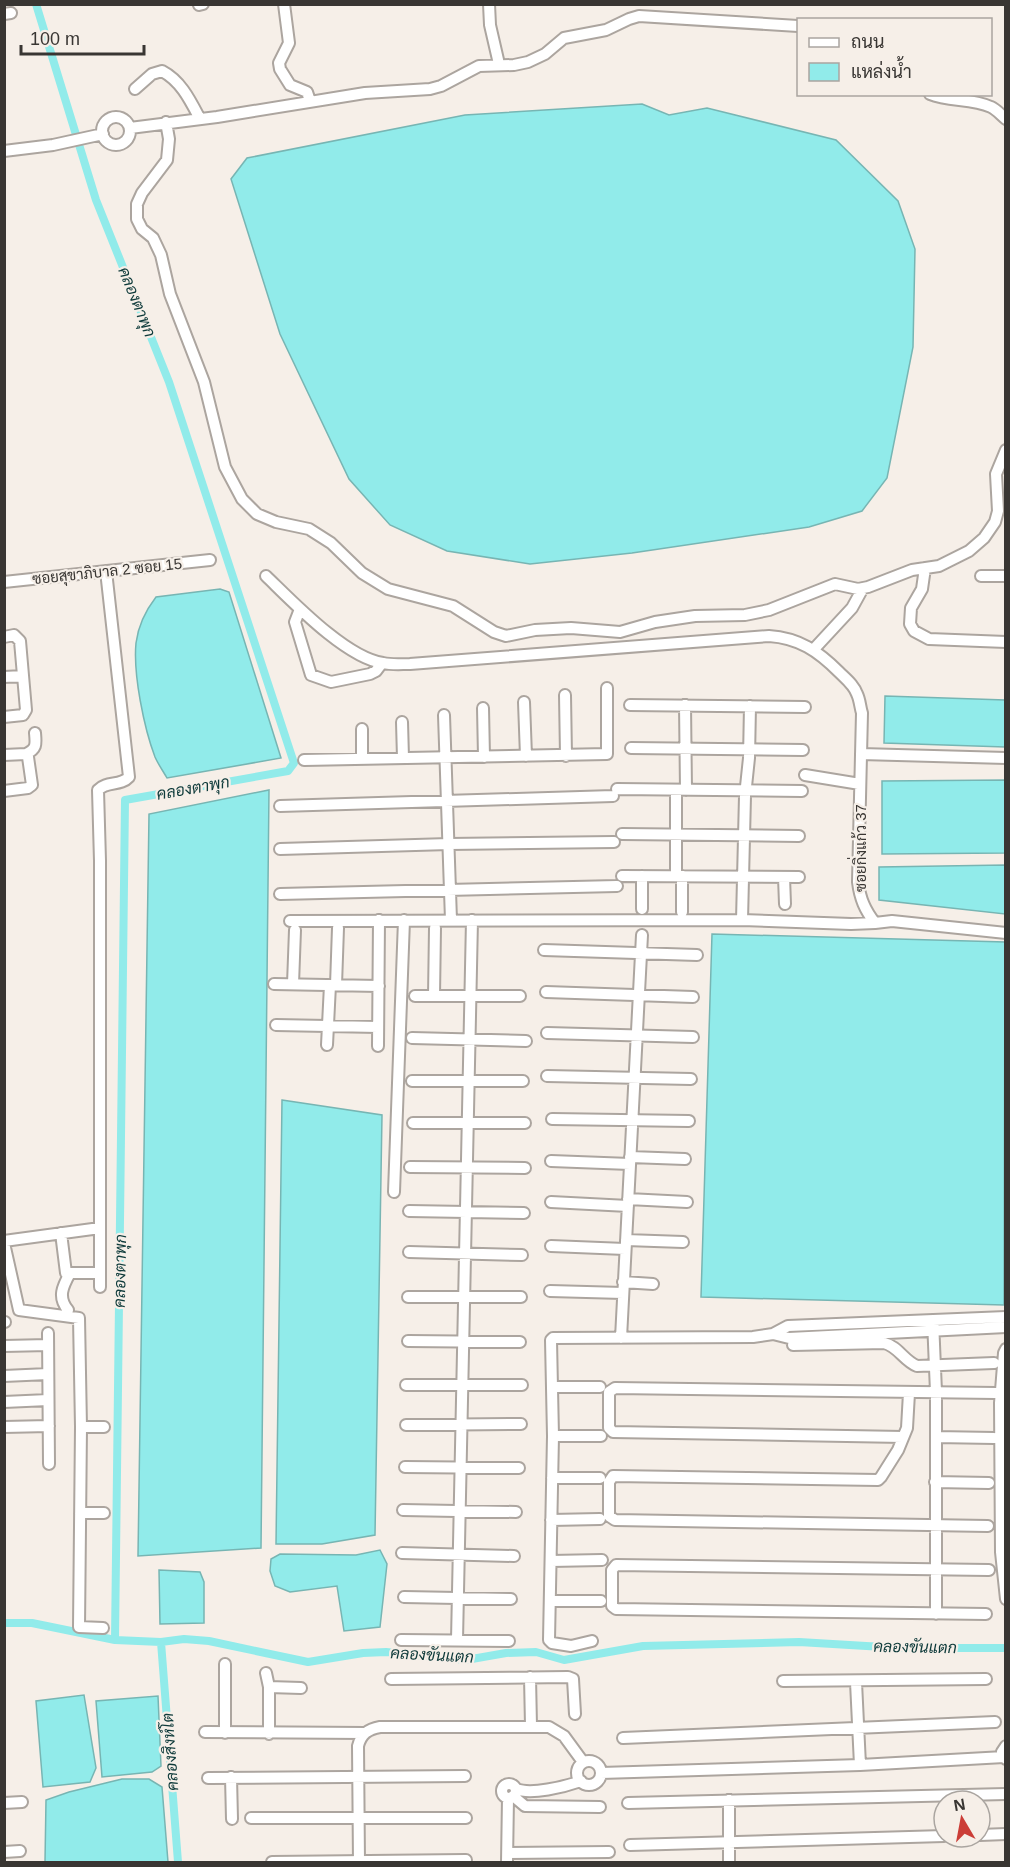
<svg xmlns="http://www.w3.org/2000/svg" width="1010" height="1867" font-family="Helvetica,Sarabun,sans-serif">
<rect width="100%" height="100%" fill="#f6efe8"/>
<!-- water -->
<path fill="#91ebea" stroke="#77b5b3" stroke-width="1.5" d="M642,104L669,115L707,108L836,140L898,201L915,249L913,347L887,478L862,511L809,527L632,553L530,564L447,551L390,525L349,479L280,334L231,179L247,158L465,115Z
M220,589L229,592L281,758L167,778C163,771 158,764 155,757C144,728 133,674 136,643C138,627 146,610 156,597Z
M885,696L1005,700V747L884,743Z
M1005,780V853L882,854V781Z
M269,790L261,1548L138,1556L149,814Z
M1005,865V914L879,900V867Z
M712,934L1005,942L1004,1305L701,1297Z
M282,1100L382,1115L375,1535L322,1544H276Z
M380,1550L387,1564L380,1627L344,1631L337,1586L290,1592L275,1586L270,1571L271,1559L280,1554L356,1555Z
M159,1570L200,1572L204,1582V1623L160,1624Z
M84,1695L96,1768L90,1782L43,1787L36,1701Z
M158,1696L161,1766L152,1772L102,1777L96,1701Z
M122,1779H149L162,1787L168,1862H45L46,1800L69,1792Z"/>
<g fill="none" stroke-linecap="round" stroke-linejoin="round">
<!-- canal -->
<path stroke="#91ebea" stroke-width="8" d="M36,4L96,200L169,382L294,763L288,771L125,800L115,1640
M4,1623H32L115,1640L161,1642L184,1639L209,1641L308,1662L363,1653L386,1652L466,1660L506,1653L536,1652L564,1660L643,1646L799,1642L900,1648H1006
M161,1642L178,1862"/>
<defs>
<path id="minor" d="M284,4L289,43L279,63L280,69L290,85L307,92L310,101
M489,4L490,25L499,64
M199,5L203,4
M4,14L11,13
M135,89L152,74L162,71C181,81 190,100 200,119
M930,94C949,102 972,98 991,107C996,109 1001,115 1006,119
M102 131a14 14 0 1 1 28 0a14 14 0 1 1-28 0Z
M166,122L169,139L167,160L142,193L137,204V219L142,229L153,238L161,255L170,294L204,382L225,467L242,499L257,514L276,522L309,529L331,543L362,573L388,589L453,606L494,632L506,636L535,630L571,628L620,632L655,622L695,616L745,615L769,610L835,584L858,589L868,587L912,570L939,566L969,551L984,538L995,522L998,511L996,474L1006,450
M130,128L217,117L365,93L430,89L441,86L479,66L514,65L528,62L545,54L564,38L606,30L629,19L639,16L798,26
M4,151L53,145L103,134
M925,568L922,589L911,608L910,624L914,631L929,639L1006,642
M266,576C292,601 346,658 383,663C392,665 401,664 410,664L769,636C799,638 818,651 839,672C846,679 854,685 857,694C860,700 860,707 862,713L858,882C860,899 865,910 875,923L892,921L1006,933
M981,576H1006
M4,582L210,560
M300,609L295,622L311,675L331,682L370,674L376,671L382,663
M4,637L14,635L20,641L26,710L23,715L4,717
M814,649L852,608L863,588
M4,677L23,676
M565,695L566,756
M524,702L526,756
M630,705L805,707
M685,705L686,790
M483,708L484,757
M444,715L451,920
M402,722L403,758
M631,748L803,750
M26,754C37,749 36,744 35,733
M861,754L1006,758
M4,755L26,754L28,757L32,785L28,788L4,791
M362,759V729
M304,760L607,754V688
M805,775L860,784
M617,789L802,791
M280,806L613,796
M622,834L799,836
M280,849L449,844L614,842
M622,876L799,877
M642,876V909
M676,876V790
M682,876V912
M784,877L785,904
M280,894L617,886
M742,920L745,796L749,758L750,706
M290,921L742,920L851,924L875,923
M544,950L697,955
M274,984L379,986
M293,984L295,930
M336,985L338,928
M546,992L693,997
M415,996H520
M434,996L435,928
M276,1025L378,1027
M547,1033L693,1037
M412,1038L526,1041
M327,1045L330,985
M378,1046L379,920
M547,1076L691,1079
M412,1081H523
M552,1119L689,1121
M413,1123H525
M630,1157L685,1159
M551,1161L630,1164
M410,1167L525,1168
M394,1192L404,920
M628,1199L687,1202
M551,1202L628,1206
M409,1211L524,1213
M61,1233L66,1273H100
M626,1240L683,1242
M4,1241L100,1228
M4,1243L19,1310L79,1318L81,1427L79,1627L103,1628
M551,1246L625,1249
M409,1252L522,1255
M623,1282L653,1284
M100,1287V861L98,790C106,781 121,786 129,777L106,571
M550,1291L623,1293
M408,1297H521
M68,1310C57,1297 63,1286 70,1273
M933,1320L936,1392V1614
M4,1322H5
M48,1333L49,1464
M773,1334L789,1338L1006,1327
M621,1338L642,935
M408,1341L520,1342
M793,1345L884,1343C898,1346 904,1361 917,1366L994,1363
M4,1346L48,1345
M1006,1349L1004,1353L1000,1403L1001,1552L1006,1599
M4,1376L48,1374
M406,1385H522
M552,1387H600
M909,1393L907,1428L898,1450L881,1477L878,1480L613,1476L609,1482V1516L615,1520L988,1526
M4,1402L48,1400
M406,1425L521,1424
M4,1427L49,1426
M81,1427H104
M553,1436H601
M903,1437L613,1432L609,1428V1392L615,1388L996,1393
M936,1437L994,1438
M405,1467L519,1468
M552,1478H600
M935,1482L989,1483
M403,1510L516,1512
M80,1513H104
M551,1520L600,1519
M402,1553L514,1556
M551,1561L602,1560
M404,1597L511,1599
M550,1601H601
M986,1614L616,1609L612,1606V1570L616,1565L989,1570
M401,1640L509,1641
M457,1640L472,920
M592,1641L571,1646L552,1643L549,1640L553,1436L551,1340L553,1338L753,1337L773,1334L788,1326L1006,1317
M225,1664V1733
M266,1673L269,1687V1734
M530,1677L531,1726
M391,1679L568,1677L573,1679L575,1714
M783,1681L986,1679
M856,1682L860,1765
M269,1687L301,1688
M205,1732L365,1733
M623,1738L995,1722
M1006,1746L1002,1752L1006,1759
M577 1773a12 12 0 1 1 24 0a12 12 0 1 1-24 0Z
M601,1773L860,1765L1004,1757
M231,1777L232,1819
M208,1778L465,1776
M502 1791a7 7 0 1 1 14 0a7 7 0 1 1-14 0Z
M516,1789C531,1795 564,1787 581,1781
M513,1796L525,1806L600,1807
M4,1803L22,1802
M628,1803L1006,1794
M251,1818H466
M980,1835L1006,1834
M630,1845L944,1836
M4,1852L20,1851
M508,1853L609,1852
M272,1862L466,1860
M359,1862L358,1746C361,1734 368,1729 380,1727H549L564,1736L583,1762
M507,1862L508,1798
M729,1862V1800"/>
</defs>
<!-- minor casing -->
<use href="#minor" stroke="#aca59f" stroke-width="14"/>
<!-- minor -->
<use href="#minor" stroke="#fff" stroke-width="10"/>
</g>
<g text-anchor="middle" dominant-baseline="central" stroke-width="4.5" stroke-linejoin="round" paint-order="stroke">
<!-- street labels -->
<g font-size="15" fill="#393633" stroke="#f6efe8">
<text transform="translate(107 571) rotate(-6)">ซอยสุขาภิบาล 2 ซอย 15</text>
<text transform="translate(860 848) rotate(-90)">ซอยกิ่งแก้ว 37</text>
</g>
<!-- water labels -->
<g font-size="16" font-style="italic" fill="#0e3a3a" stroke="#f6efe8">
<text transform="translate(137 302) rotate(68)">คลองตาพุก</text>
<text transform="translate(193 788) rotate(-10)">คลองตาพุก</text>
<text transform="translate(120 1271) rotate(-89)">คลองตาพุก</text>
<text transform="translate(915 1647) rotate(1)">คลองขันแตก</text>
<text transform="translate(432 1655) rotate(3)">คลองขันแตก</text>
<text transform="translate(170 1752) rotate(-94)">คลองสิงห์โต</text>
</g>
</g>
<!-- border -->
<rect width="1010" height="1867" fill="none" stroke="#393633" stroke-width="12"/>
<!-- legend -->
<rect x="797" y="18" width="195" height="78" fill="#f6efe8" stroke="#aaa5a0" stroke-width="1.5"/>
<rect x="809" y="38" width="30" height="9" fill="#ffffff" stroke="#aaa5a0" stroke-width="1.5"/>
<text x="851" y="48" font-size="18" fill="#393633">ถนน</text>
<rect x="809" y="63" width="30" height="18" fill="#91ebea" stroke="#aaa5a0" stroke-width="1.5"/>
<text x="851" y="78" font-size="18" fill="#393633">แหล่งน้ำ</text>
<!-- north arrow -->
<g transform="translate(962 1819) rotate(350)"><circle r="28" fill="#f6efe8" stroke="#aaa5a0" stroke-width="1.5"/>
<path d="M0-4.5L10 22L0 15L-10 22Z" fill="#cb3d37"/>
<text y="-9" font-size="16" font-weight="bold" text-anchor="middle" fill="#393633">N</text>
</g>
<!-- scale -->
<path d="M21 45v9h123v-9" fill="none" stroke="#393633" stroke-width="3"/>
<text x="30" y="45" font-size="18" fill="#393633" stroke="#f6efe8" stroke-width="4.5" paint-order="stroke">100 m</text>
</svg>
